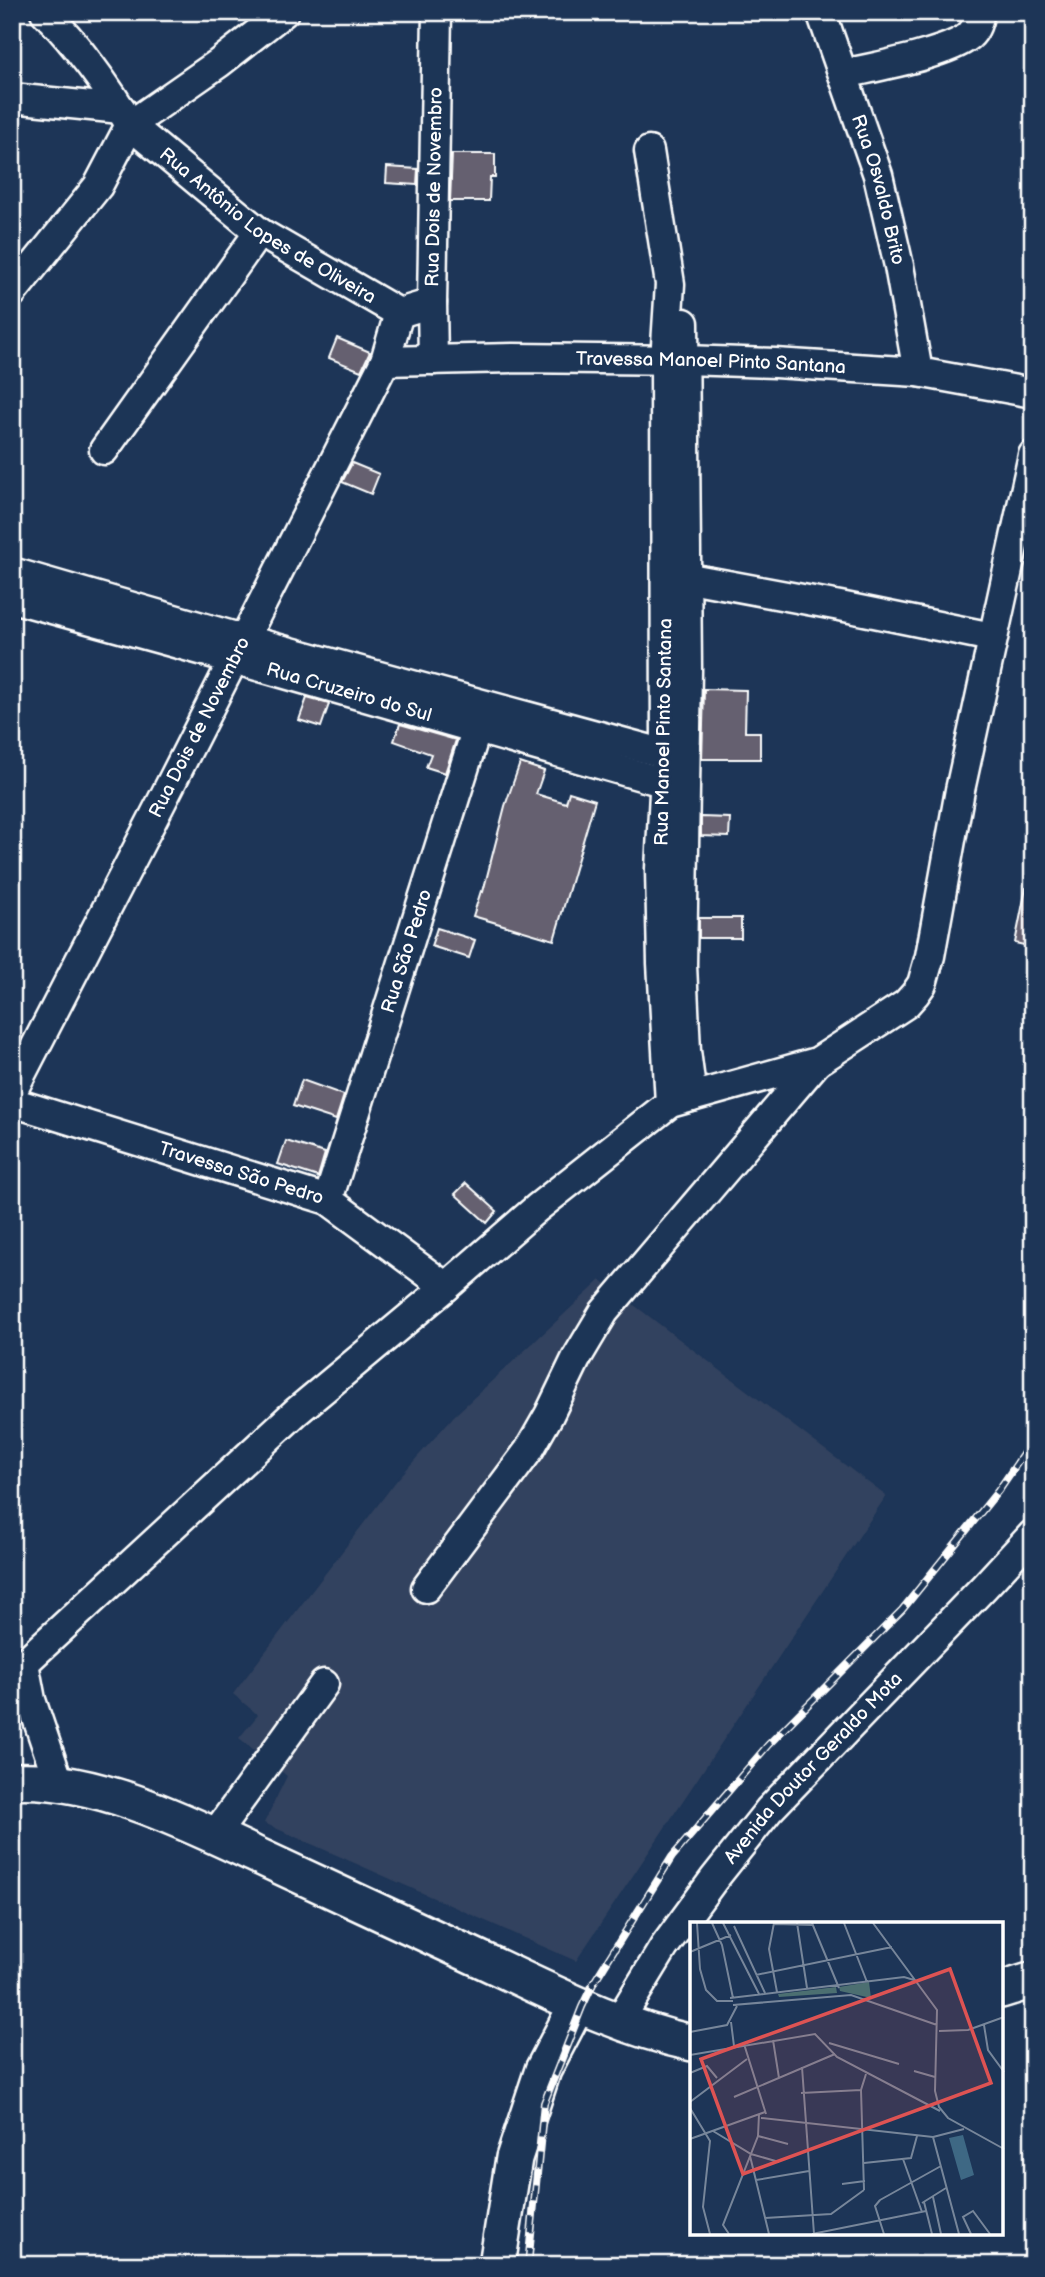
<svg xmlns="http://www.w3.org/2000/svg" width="1045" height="2277" font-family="'Balsamiq Sans',sans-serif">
<rect width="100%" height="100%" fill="#1d3557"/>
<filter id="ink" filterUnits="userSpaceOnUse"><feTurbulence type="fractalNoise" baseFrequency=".0143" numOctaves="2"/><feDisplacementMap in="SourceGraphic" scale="14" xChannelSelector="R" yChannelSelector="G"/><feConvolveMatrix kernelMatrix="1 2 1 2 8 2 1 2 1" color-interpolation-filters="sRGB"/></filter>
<g filter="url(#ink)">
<!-- built -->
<path fill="#33425e" d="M601,1280L886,1496L576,1961L264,1823L287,1776L239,1738L258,1715L233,1694L397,1480L454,1416Z"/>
<!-- building -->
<path fill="#656170" stroke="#fff" stroke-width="2" d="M452,154H495V177H490L489,201H450Z
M387,167L418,169L417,185L386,183Z
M337,338L370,352L361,371L329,358Z
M352,463L379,474L371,494L342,482Z
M704,689L746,690L745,732H760V759H702Z
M307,698L329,704L321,727L299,720Z
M400,724L456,740L445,773L426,767L431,754L394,741Z
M520,763L544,771L536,794L566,803L569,792L595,800L554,940L473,916L481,891L483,892L505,806Z
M701,817L730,818L729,837L701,836Z
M1026,888L1033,889V947L1015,943Z
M699,918H741V938H699Z
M437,928L475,940L469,958L431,946Z
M302,1080L344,1095L336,1120L293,1106Z
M286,1141L325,1153L318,1177L278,1164Z
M466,1183L497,1211L487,1223L455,1194Z"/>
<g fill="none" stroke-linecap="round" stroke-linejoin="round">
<defs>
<g id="minor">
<path id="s1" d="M45,12C76,44 108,86 130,125L259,232L399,313L432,303"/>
<path id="s2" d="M821,12L878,175L899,266L918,372"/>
<path d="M844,74C874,67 947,54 969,36C976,30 978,21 980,12"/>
<path d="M12,98L121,109"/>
<path d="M649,151L670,284L665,360L666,754L660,869L662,963L670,1103"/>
<path d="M12,293L98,186L130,125L219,63L284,12"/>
<path d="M684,323L687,670L682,965L686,1051L692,1097"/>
<path id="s3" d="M433,360L432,303L437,12"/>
<path id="s4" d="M385,361L513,358L685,360L775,363L918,372L1033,393"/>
<path d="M104,450L259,232"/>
<path d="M12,572L243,639L684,759"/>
<path d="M668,574L840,606L992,637"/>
<path id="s5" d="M12,598L233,659L683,788"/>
<path id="s6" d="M12,1092L162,801L385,361L399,313"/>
<path id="s7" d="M12,1102L328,1200L446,1287"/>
<path id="s8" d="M328,1200L482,712"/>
<path d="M426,1588L529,1450L549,1415L576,1359L604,1312L817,1062"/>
<path d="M24,1663L31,1700L59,1783"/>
<path d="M12,1676L24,1663L296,1412L446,1287L537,1208L670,1103L817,1062L906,1004L915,994L922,984L930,956L960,790L1033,455"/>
<path d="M214,1836L324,1684"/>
<path id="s9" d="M619,2021L664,1947L714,1879L769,1810L984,1587L1033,1534"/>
</g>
<path id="major" d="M12,1781C91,1776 184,1821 254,1854C329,1889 405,1924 480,1959C549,1991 617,2027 692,2043
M1001,1990L1033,1980
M497,2265L514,2158L543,2070L577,2005"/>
</defs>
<!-- minor casing -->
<use href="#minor" stroke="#fff" stroke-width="33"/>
<!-- major casing -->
<use href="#major" stroke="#fff" stroke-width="40"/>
<!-- minor -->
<use href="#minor" stroke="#1d3557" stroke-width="28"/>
<!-- major -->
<use href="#major" stroke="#1d3557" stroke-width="35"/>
<defs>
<path id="rail" d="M528,2265L544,2103L582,2007L594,1982L672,1857L768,1745L902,1610L998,1491L1033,1440"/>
</defs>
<!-- rail casing -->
<use href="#rail" stroke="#fff" stroke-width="8"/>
<!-- rail -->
<use href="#rail" stroke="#1d3557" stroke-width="5" stroke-dasharray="16" stroke-linecap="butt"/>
</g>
</g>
<g text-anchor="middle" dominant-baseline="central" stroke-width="5" stroke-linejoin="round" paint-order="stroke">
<!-- street labels -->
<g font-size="19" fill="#fff" stroke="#1d3557">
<text stroke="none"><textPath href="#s3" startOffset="173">Rua Dois de Novembro</textPath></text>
<text stroke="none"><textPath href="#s2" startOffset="187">Rua Osvaldo Brito</textPath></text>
<text stroke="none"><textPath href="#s1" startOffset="313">Rua Antônio Lopes de Oliveira</textPath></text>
<text stroke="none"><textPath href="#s4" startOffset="326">Travessa Manoel Pinto Santana</textPath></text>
<text stroke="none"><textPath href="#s5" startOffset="350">Rua Cruzeiro do Sul</textPath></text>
<text stroke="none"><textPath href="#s6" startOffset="410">Rua Dois de Novembro</textPath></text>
<text transform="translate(664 732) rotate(-89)">Rua Manoel Pinto Santana</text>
<text stroke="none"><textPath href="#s8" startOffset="261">Rua São Pedro</textPath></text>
<text stroke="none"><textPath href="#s7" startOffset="240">Travessa São Pedro</textPath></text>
<text stroke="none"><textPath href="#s9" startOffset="320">Avenida Doutor Geraldo Mota</textPath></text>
</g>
</g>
<!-- overview -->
<g transform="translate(690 1922)">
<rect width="313" height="313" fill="#1d3557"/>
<path d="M179,60L181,76L150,69L149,65ZM146,65L147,71L89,75L88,72Z" fill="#4c6f71"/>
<path d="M273,213L284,253L271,258L259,216Z" fill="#3e6884"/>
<path fill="none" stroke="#77869a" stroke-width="2" d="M7,1L10,47L16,68L27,79H43M22,1L32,23L43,76M33,1L69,72M84,1L79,27L87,70M107,1L117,66M122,1L149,66M154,1L177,60M183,1L247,88L245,169L249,185L258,196L314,227M84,2L123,3M44,4L75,71M0,30L41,13M66,53L202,25M40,76L214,55L224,58M43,83L161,73L247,103M41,100L44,124M294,103L298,128L314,150M249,109L278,108L314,95M0,110L37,103L47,84M83,118L89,156M139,121L209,142M54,122L76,192M0,133L125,112L147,135L250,189M112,145L124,312M224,149L245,155M0,151L17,144L27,156M111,171L171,168M44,175L145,132M0,180L57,137M0,186L20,219L13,285L20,312M71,196L243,215M23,209L61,232L89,240M68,214L98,222M243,215L269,312M243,215L274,207M0,217L75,190M60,234L79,312M213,237L232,290M174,241L221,236L227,214M66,258L119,249M152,262L175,259M174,268L171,168L176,152M243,275L251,312M190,278L251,244M190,278L185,284L194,312M234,280L242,312M232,281L256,266M75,296L141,292L174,268M39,312L33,303L68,214L69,192M122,312L236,289M281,312L273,295L283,289L300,312"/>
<path fill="#de5353" fill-opacity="0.15" stroke="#de5353" stroke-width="3.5" d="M260,47L301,161L53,252L11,137Z"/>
<rect width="313" height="313" fill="none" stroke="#fff" stroke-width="3.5"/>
</g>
<!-- margin -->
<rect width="1045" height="2277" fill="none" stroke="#1d3557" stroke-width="42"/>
<rect x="21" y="21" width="1003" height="2235" fill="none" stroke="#fff" stroke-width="2.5" filter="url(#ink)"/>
</svg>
